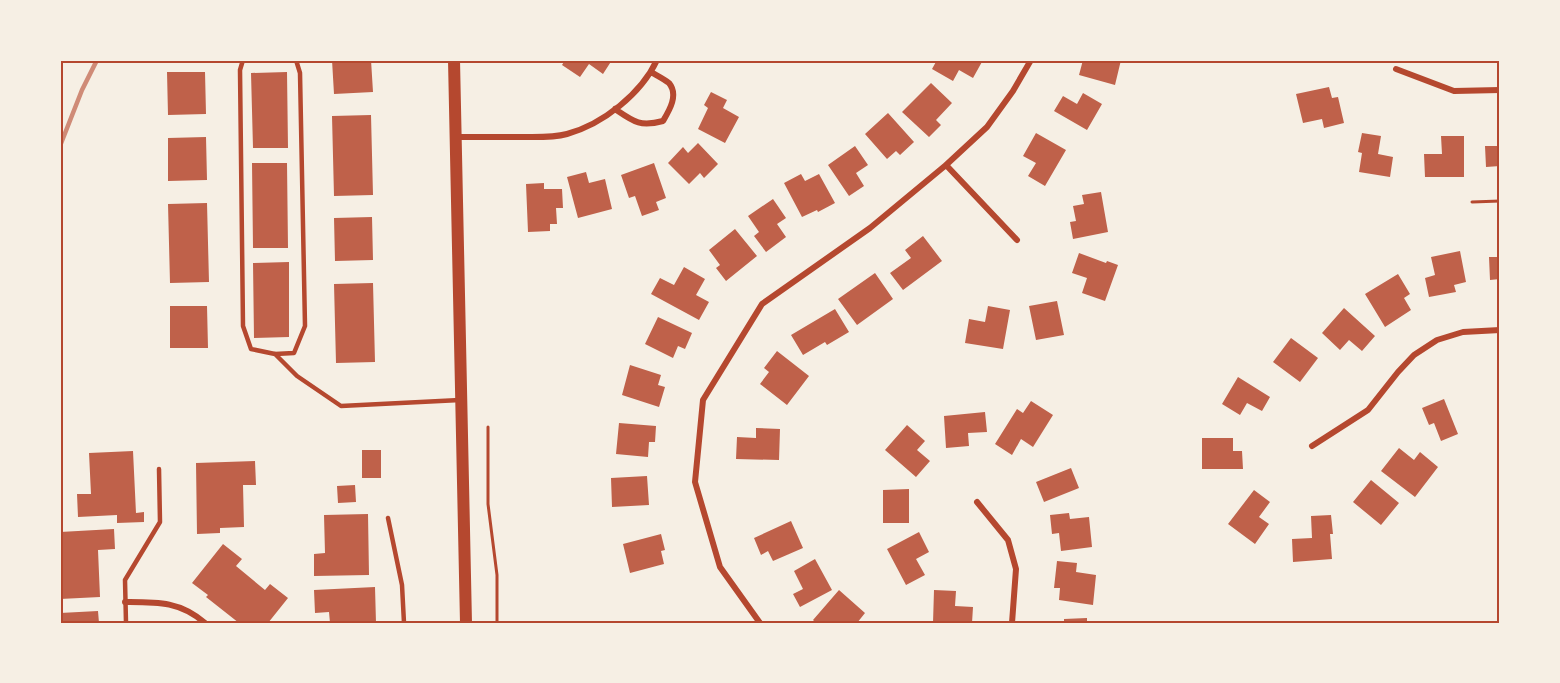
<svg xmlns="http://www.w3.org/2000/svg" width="1560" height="683" font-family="Montserrat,sans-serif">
<rect width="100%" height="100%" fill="#f6efe4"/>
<!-- building -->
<path fill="#bf614a" d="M332,60H371L373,92L334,94Z
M565,60H612L603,74L589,64L580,77L562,65Z
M937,60H983L973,78L959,70L953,81L932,69Z
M1083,60H1121L1115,85L1079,75Z
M167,72H205L206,114L168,115Z
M287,72L288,148H253L251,73Z
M931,83L952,103L936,120L941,125L929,137L902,112Z
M1329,87L1332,98L1338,97L1344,123L1324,128L1322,119L1303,123L1296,94Z
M711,92L727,100L723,108L739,117L725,143L698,129L708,108L704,105Z
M1083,93L1102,104L1087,130L1054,111L1063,96L1077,104Z
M888,113L914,142L900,155L896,151L887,159L865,134Z
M371,115L373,195L334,196L332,116Z
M1036,133L1066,150L1045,186L1028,176L1036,163L1023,156Z
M1362,133L1381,136L1378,154L1393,157L1390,177L1359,172L1362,153L1358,152Z
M1441,136H1464V177H1425L1424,154H1442Z
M206,137L207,180L168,181V138Z
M698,143L718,164L704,178L700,173L689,184L668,163L683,147L688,153Z
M855,146L868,165L856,173L864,186L849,196L828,165Z
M1485,146H1500V166L1486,167Z
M252,163H287L288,248H253Z
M654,163L666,198L656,202L659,210L642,216L635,196L629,198L621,175Z
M586,172L589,183L605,179L612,209L578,218L567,177Z
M801,174L805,181L819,174L835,203L818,212L817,210L802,217L784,183Z
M544,183V189H562L563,208H556L557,224H550V231L528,232L526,184Z
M1101,192L1108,232L1073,239L1070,222L1076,221L1073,206L1084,204L1082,195Z
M773,199L786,218L777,224L786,237L766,252L754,236L759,232L748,216Z
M207,203L209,282L170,283L168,204Z
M372,217L373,260L335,261L334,218Z
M735,229L757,256L726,281L716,268L720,265L709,250Z
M923,236L942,261L903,290L890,273L911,258L905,250Z
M1460,251L1466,282L1454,285L1456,292L1429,297L1425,278L1435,275L1431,257Z
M1079,253L1106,263L1107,261L1118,265L1105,301L1082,293L1087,278L1072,273Z
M1489,257H1500V279L1490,280Z
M289,262V337L254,338L253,263Z
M684,267L705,279L696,295L709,302L699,320L651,294L660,278L674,285Z
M875,273L893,299L857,325L838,299Z
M1398,274L1410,294L1404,298L1411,310L1385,327L1365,294Z
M373,283L375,362L336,363L334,284Z
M1057,301L1064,335L1036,340L1029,306Z
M170,306H207L208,348H170Z
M988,306L1010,310L1003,349L965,343L969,319L985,322Z
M1344,308L1375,336L1362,351L1349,340L1340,350L1322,333Z
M835,309L849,332L827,345L825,342L803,355L791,335Z
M658,317L692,333L685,349L678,346L673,358L645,344Z
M1291,338L1318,358L1300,382L1273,362Z
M777,351L809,376L787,405L760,384L769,372L764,368Z
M630,365L661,375L658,385L665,387L659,407L622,395Z
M1238,377L1270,397L1262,411L1247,403L1240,415L1222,404Z
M1444,399L1458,434L1441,441L1434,423L1429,425L1422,408Z
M1031,401L1053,415L1033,447L1021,439L1012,455L995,444L1017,409L1023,413Z
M985,412L987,432L968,433L969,446L946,448L944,416Z
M619,423L656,426L655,442H649L648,457L616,454Z
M907,425L925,441L917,450L930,461L916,477L885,450Z
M756,428L780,429L779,460L736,459L737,437L756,438Z
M1202,438H1233V451H1242L1243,469H1202Z
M1399,448L1414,460L1420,452L1438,467L1415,497L1381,471Z
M362,450H381V478H362Z
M133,451L136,513L144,512V522L117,523V515L78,517L77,494H91L89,453Z
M255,461L256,485H243L244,527L220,528V533L197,534L196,463Z
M1071,468L1079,488L1044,502L1036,482Z
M647,476L649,505L612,507L611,478Z
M1371,480L1399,503L1381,525L1353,502Z
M355,485L356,502L338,503L337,486Z
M909,489V523H883V490Z
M1254,490L1270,502L1259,517L1269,524L1255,544L1228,524Z
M1069,513L1070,519L1089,517L1092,547L1061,551L1059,533L1052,534L1050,515Z
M368,514L369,575L314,576V554L325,553L324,515Z
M1331,515L1333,534H1330L1332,559L1293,562L1292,539L1312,538L1311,516Z
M791,521L803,548L773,561L768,551L761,555L754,538Z
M114,529L115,549L98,550L100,597L60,599V532Z
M919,532L929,552L916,559L925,575L906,585L887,549Z
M661,534L665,550L661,551L664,564L630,573L623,544Z
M223,544L242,559L236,566L265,590L270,584L288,598L268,623H239L206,597L208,595L192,583Z
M815,559L832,590L800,607L793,594L803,589L794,571Z
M1057,561L1077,563L1076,572L1096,575L1093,605L1059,600L1060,588H1054Z
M375,587L376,623H330L329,612L315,613L314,590Z
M839,590L865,613L857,623H816L813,620Z
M934,590L956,591L955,606L973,607L972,623H933Z
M98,611L99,623H60V613Z
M1087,618V623H1064V619Z"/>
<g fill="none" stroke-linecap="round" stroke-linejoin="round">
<!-- path -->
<path stroke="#b5482f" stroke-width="3" d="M1472,202L1500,201
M488,427V504L497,575V623"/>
<!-- service -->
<path stroke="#b5482f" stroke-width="4.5" d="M243,60L240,70L243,326L251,349L275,354L294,353L305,326L300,73L296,60
M275,354L297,376L341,406L460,400
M388,518L402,585L404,623
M126,623L125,580L160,522L159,469"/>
<!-- minor -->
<path stroke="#b5482f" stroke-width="6" d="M1396,69L1454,91L1500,90
M615,109C634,122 640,127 663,121C669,111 679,95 669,83C664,79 656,75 651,72
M456,137C478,137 499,137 521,137C535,137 552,138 567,134C603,124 641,94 657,60
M946,165L1017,240
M1312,446L1368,410L1398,372L1414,355L1437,340L1463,332L1500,330
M977,502L1008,540L1016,569L1012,623
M125,602C157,602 180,601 205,623
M760,623L720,567L695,482L703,400L762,304L870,228L946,165L987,127L1013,91L1031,60"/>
<!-- secondary -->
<path stroke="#b5482f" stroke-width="12" d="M454,60L466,623"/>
<!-- rail -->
<path stroke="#cf8b77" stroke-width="4.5" d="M60,146L82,90L97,60"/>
</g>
<!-- border -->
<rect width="1560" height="683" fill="none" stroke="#f6efe4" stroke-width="123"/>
<rect x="62" y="62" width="1436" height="560" fill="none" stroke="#b5482f" stroke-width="2"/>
</svg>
